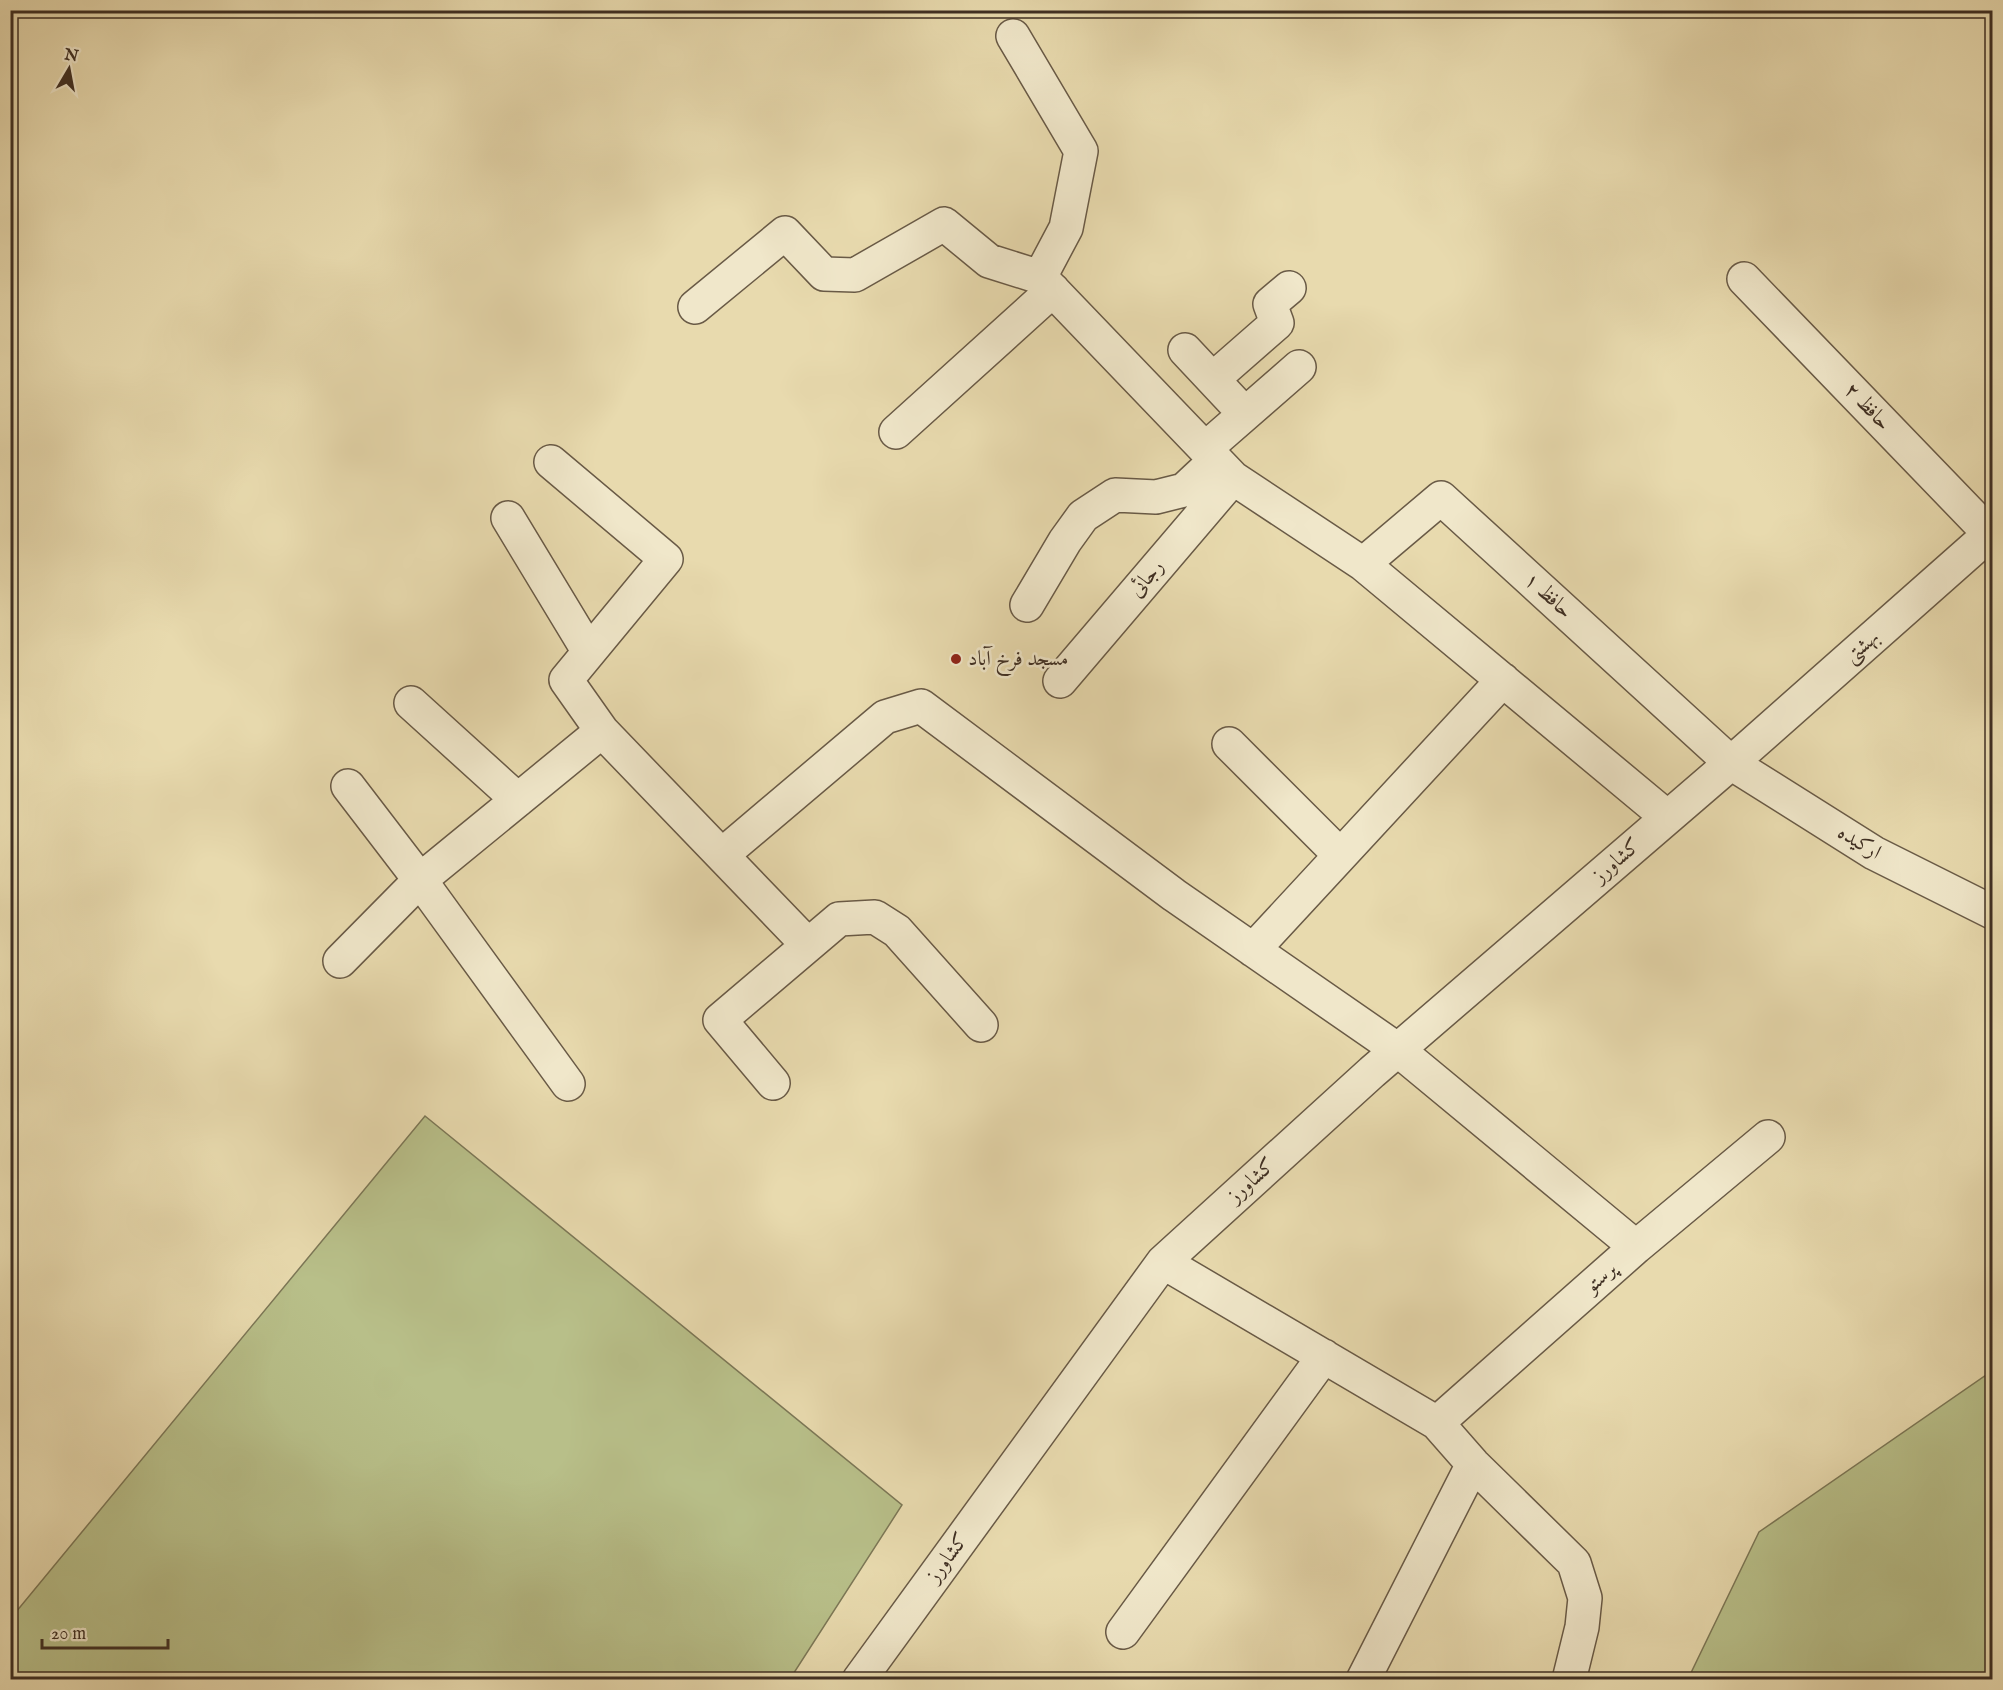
<svg xmlns="http://www.w3.org/2000/svg" width="2003" height="1690" font-family="'IM FELL English',Amiri,serif">
<rect width="100%" height="100%" fill="#e8daae"/>
<filter id="stains"><feTurbulence type="fractalNoise" baseFrequency=".00333" numOctaves="4"/><feColorMatrix values="0 0 0 0 .2 0 0 0 0 .09 0 0 0 0 .02 0 0 0 .5 -.17"/></filter>
<radialGradient id="worn" r=".72"><stop offset=".6" stop-color="#630" stop-opacity="0"/><stop offset="1" stop-color="#630" stop-opacity=".3"/></radialGradient>
<!-- green -->
<path fill="#b8bf89" stroke="#7c7756" stroke-width="1.5" d="M425,1116L902,1505L790,1679H11V1618Z
M1992,1371V1679H1688L1759,1532Z"/>
<g fill="none" stroke-linecap="round" stroke-linejoin="round">
<defs>
<path id="minor" d="M1013,36L1081,151L1066,228L1040,277
M1744,279L1990,534
M695,307L785,233L824,274L855,275L944,224L989,261L1040,277L1233,478L1363,564L1667,817
M1185,350L1245,414
M1213,379L1277,323L1270,304L1289,288
M896,432L1053,290
M1205,449L1299,367
M551,462L666,559L566,680L602,731L808,945
M508,518L589,652
M1363,564L1441,498L1731,763L1874,853L1992,912
M1027,605L1065,541L1083,516L1115,495L1156,497L1184,490L1216,460
M1060,681L1233,478
M411,703L518,800
M1229,744L1340,855
M348,786L420,880L568,1084
M722,855L885,717L921,706L1174,895L1398,1050L1636,1247
M1253,950L1503,680
M340,961L420,880L602,731
M773,1083L720,1020L839,919L875,917L897,931L981,1025
M1163,1262L1437,1423L1473,1464L1574,1563L1585,1598L1582,1627L1569,1680
M1437,1423L1636,1247L1768,1137
M1123,1632L1324,1356
M859,1680L1163,1262L1372,1072L1731,763L1992,532
M1363,1680L1473,1464"/>
</defs>
<!-- minor casing -->
<use href="#minor" stroke="#695a46" stroke-width="36"/>
<!-- minor -->
<use href="#minor" stroke="#f0e7ca" stroke-width="33"/>
</g>
<!-- markers -->
<circle fill="#8f2418" stroke="#f0e7ca" stroke-width="2" cx="956" cy="659" r="6"/>
<g text-anchor="middle" dominant-baseline="central" stroke-width="5" stroke-linejoin="round" paint-order="stroke">
<!-- street labels -->
<g font-size="21" fill="#3f2f23" stroke="#f0e7ca">
<text transform="translate(1867 407) rotate(46)">حافظ ۲</text>
<text transform="translate(1147 579) rotate(-50)">رجائی</text>
<text transform="translate(1548 596) rotate(42)">حافظ ۱</text>
<text transform="translate(1862 647) rotate(-41)">بهشتی</text>
<text transform="translate(1859 843) rotate(31)">ارکیده</text>
<text transform="translate(1617 861) rotate(-41)">کشاورز</text>
<text transform="translate(1252 1181) rotate(-42)">کشاورز</text>
<text transform="translate(1601 1278) rotate(-41)">پرستو</text>
<text transform="translate(948 1558) rotate(-54)">کشاورز</text>
</g>
<!-- poi labels -->
<g font-size="21" fill="#3f2f23" stroke="#f0e7ca" text-anchor="start">
<text x="968" y="659">مسجد فرخ آباد</text>
</g>
</g>
<!-- margin -->
<rect width="2003" height="1690" fill="none" stroke="#e8daae" stroke-width="36"/>
<rect x="12" y="12" width="1979" height="1666" fill="none" stroke="#3f2f23" stroke-width="3"/>
<rect x="18" y="18" width="1967" height="1654" fill="none" stroke="#3f2f23" stroke-width="1.5"/>
<!-- north arrow -->
<g transform="translate(69 69) rotate(10)" stroke="#f0e7ca" stroke-width="4.5" paint-order="stroke">
<path d="M0-4.5L10 22L0 15L-10 22Z" fill="#3f2f23"/>
<text y="-9" font-size="16" font-weight="bold" text-anchor="middle" fill="#3f2f23">N</text>
</g>
<!-- scale -->
<path d="M42 1639v9h126v-9" fill="none" stroke="#3f2f23" stroke-width="3"/>
<text x="51" y="1639" font-size="18" fill="#3f2f23" stroke="#f0e7ca" stroke-width="4.5" paint-order="stroke">20 m</text>
<rect width="100%" height="100%" filter="url(#stains)"/>
<rect width="100%" height="100%" fill="url(#worn)"/>
</svg>
